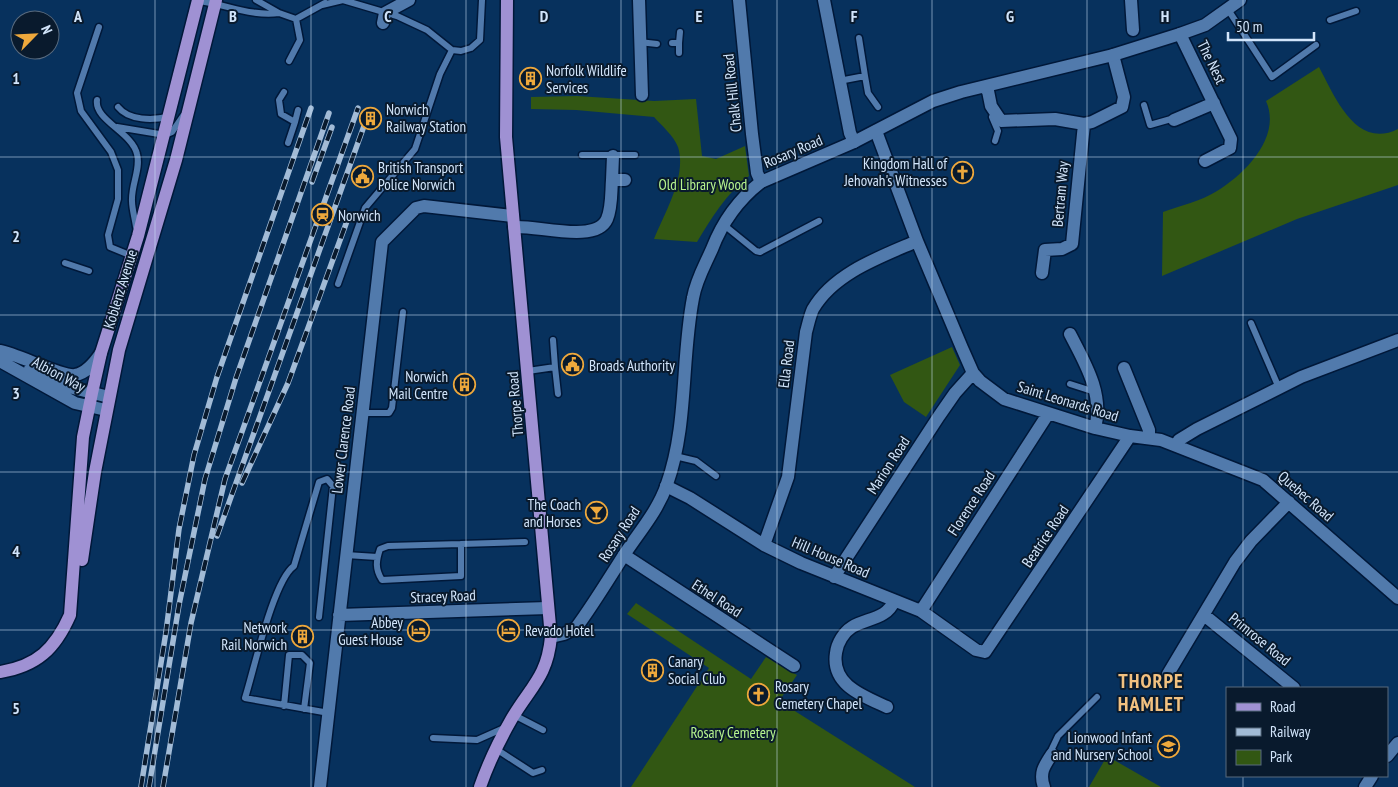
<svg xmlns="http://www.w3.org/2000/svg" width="1398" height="787" font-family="'PT Sans Narrow',sans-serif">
<rect width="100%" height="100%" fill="#07315d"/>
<!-- green -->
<path fill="#325713" d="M1319,67C1335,97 1356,150 1398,129V185L1297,219L1162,276L1163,212C1180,206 1201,201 1217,191C1245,174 1282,137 1266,101Z
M577,96L654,101L696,99L702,156L716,159L745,146L749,176C726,194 712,217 697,242L654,239C665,212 687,176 678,147C674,136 661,125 654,117L576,110L531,109V97Z
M952,347L960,365L926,417L904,402L890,375Z
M636,603L751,679L766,657L797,675L779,701L915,787H631L709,668L627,614Z
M1107,756L1161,787H1089Z"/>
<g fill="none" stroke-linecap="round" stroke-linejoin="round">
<defs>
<path id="lane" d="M256,0L279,13L296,19L325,3
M198,1C225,4 252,17 279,13
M322,5L343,0L397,16L427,30L452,50L461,51L471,48L480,40L482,0
M1227,8L1272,77L1316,45
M1330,20L1356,11
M99,27L77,93L81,111L111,152L118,170V199L108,235L110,247L132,256
M859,38L865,76
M639,42L657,44
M672,43H679V53
M679,43L680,32
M289,61L300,40L296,19
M839,81L865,76L868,93L878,107
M284,92L279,100L281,114L295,122L298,110
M97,100C94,120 132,132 137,154C141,169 131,185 132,201C132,209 135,219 136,227
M1144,105L1150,125L1171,119L1174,120
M118,107C129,121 153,120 168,117
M992,117L998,131L995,141
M117,127L165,135L172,132L183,116
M288,143L295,122
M582,155H635
M724,225L756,251L760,252L819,221
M65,263L89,271
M338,284L365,208L415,149L440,74L452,50
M1251,323L1279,388
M553,340L555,367
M528,371L555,367L558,394
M1070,384L1095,392
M363,413H389L392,408L403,312
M675,456L696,461L716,476
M461,544V576L382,580C375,569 376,561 380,549L388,546Z
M461,544L525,542
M346,555L377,557
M319,617L333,486L327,479L319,482L294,566C273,581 254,670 245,698L329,713
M284,706L289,655H302L310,663L304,709
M514,715L543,730
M433,738L477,740L504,728
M496,749L533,773L542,770
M1049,755L1058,736L1097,697"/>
<path id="street" d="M639,0L642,95
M739,0L752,134L757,173L761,182
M824,0L850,133L854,142
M1131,0L1133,30
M383,23L385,13L409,0
M1180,34L1231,139L1230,148L1205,161
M984,87L988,91L991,106L1001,121L1055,119L1084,124
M1174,120L1214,103
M876,131L917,241L962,348L973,373L980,381L1004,399L1095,428L1130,436L1161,440L1263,480L1398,598
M612,180L613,156
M514,227C537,225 596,244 607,219C612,207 611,193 612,180H625
M1042,273L1045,250L1062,249L1072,244L1084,124L1092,122L1122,107L1124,97L1113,55
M1070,334C1085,363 1104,394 1095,428
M0,351C17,354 63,377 75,375C87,373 95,362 101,353
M0,361L75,403L106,410
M1124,368L1149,430V438
M30,369L73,388L109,397
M1177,445L1179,440L1197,429L1301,377L1398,340
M666,486L690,498L764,545L801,563L921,611L976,650L985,652L1130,436
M764,545L788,477L806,332C808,325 810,315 813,309C834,273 880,257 917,241
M624,555L794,666
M834,577L939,416L955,393L973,373
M921,611L1048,414
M339,615L548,608
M1204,615L1294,688
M1168,674L1235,562L1251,541L1289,502
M887,707C863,696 831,685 836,653C837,643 844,632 852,627C867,618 887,619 894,601
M1387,756L1398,743
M320,787L382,242L416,208L424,206L513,216
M1044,787C1039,773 1044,766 1052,754
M1365,787L1372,776"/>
<path id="secondary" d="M551,637L564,634L576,628C593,605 608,580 624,555C639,532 658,511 667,484C688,425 681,360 693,298C696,280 705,265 712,249C722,223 739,199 761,182L854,142L933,101L961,92L1113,55L1180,34L1205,25L1240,0"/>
<path id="primary" d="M82,560L95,472L119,350L176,160L216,0
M0,672C37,666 55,649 70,615L83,437L92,393L101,353L138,236L198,0
M480,787C488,764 499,741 511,720C530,687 547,678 551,637L506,137L507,0"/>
</defs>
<!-- lane casing -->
<use href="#lane" stroke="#001839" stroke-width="9"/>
<!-- street casing -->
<use href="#street" stroke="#001839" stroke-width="15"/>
<!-- secondary casing -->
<use href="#secondary" stroke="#001839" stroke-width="15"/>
<!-- primary casing -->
<use href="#primary" stroke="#001839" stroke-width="15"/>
<!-- lane -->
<use href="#lane" stroke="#517aac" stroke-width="6"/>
<!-- street -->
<use href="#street" stroke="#517aac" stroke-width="12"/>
<!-- secondary -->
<use href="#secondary" stroke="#517aac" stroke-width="12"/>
<!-- primary -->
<use href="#primary" stroke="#9f91d3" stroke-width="12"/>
<defs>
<path id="rail" d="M312,182L332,127
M242,483L288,383L347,221
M217,536L369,112
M141,787L166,632L179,529L194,455L217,377L311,108
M149,787L179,605L205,479L236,378L329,113
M163,787L191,623L225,479L358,108"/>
</defs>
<!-- rail casing -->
<use href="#rail" stroke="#a2bbd6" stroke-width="5.5"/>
<!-- rail -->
<use href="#rail" stroke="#091a2d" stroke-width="4" stroke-dasharray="11" stroke-linecap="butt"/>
</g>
<!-- grid -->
<path fill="none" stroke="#d2e5fb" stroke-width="1" stroke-opacity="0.55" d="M155,0V787M311,0V787M466,0V787M621,0V787M777,0V787M932,0V787M1087,0V787M1243,0V688M0,157H1398M0,315H1398M0,472H1398M0,630H1398M1243,776V787"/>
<!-- icons -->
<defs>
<symbol id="building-ring" viewBox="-11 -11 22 22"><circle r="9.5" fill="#091a2d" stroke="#eea83c" stroke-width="1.5"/><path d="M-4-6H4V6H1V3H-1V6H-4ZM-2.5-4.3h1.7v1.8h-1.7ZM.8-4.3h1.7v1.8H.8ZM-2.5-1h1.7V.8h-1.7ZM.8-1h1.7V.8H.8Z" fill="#eea83c"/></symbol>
<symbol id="church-ring" viewBox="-11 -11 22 22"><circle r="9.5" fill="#091a2d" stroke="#eea83c" stroke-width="1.5"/><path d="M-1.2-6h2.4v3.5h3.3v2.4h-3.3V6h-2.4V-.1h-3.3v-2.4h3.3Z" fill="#eea83c"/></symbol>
<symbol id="civic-ring" viewBox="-11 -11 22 22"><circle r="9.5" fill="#091a2d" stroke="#eea83c" stroke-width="1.5"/><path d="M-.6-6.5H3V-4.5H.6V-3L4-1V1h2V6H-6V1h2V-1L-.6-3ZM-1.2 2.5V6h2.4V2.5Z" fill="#eea83c"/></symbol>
<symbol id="station-ring" viewBox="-11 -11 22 22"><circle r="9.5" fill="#091a2d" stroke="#eea83c" stroke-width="1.5"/><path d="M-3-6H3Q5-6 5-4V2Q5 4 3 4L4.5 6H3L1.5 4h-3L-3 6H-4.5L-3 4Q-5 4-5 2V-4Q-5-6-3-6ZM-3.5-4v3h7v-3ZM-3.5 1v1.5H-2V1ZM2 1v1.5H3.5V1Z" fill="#eea83c"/></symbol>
<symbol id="bar-ring" viewBox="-11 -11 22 22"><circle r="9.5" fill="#091a2d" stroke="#eea83c" stroke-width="1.5"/><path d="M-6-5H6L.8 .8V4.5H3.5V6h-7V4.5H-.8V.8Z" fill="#eea83c"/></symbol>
<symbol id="hotel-ring" viewBox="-11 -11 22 22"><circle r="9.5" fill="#091a2d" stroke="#eea83c" stroke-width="1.5"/><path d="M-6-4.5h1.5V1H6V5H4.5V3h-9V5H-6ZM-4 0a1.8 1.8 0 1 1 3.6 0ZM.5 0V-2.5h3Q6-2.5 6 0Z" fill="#eea83c"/></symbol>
<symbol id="school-ring" viewBox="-11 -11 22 22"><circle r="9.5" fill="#091a2d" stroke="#eea83c" stroke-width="1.5"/><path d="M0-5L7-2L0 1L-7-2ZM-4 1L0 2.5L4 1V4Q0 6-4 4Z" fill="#eea83c"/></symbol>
</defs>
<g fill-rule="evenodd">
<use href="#building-ring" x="518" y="66" width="25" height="25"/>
<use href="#building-ring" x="358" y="106" width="25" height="25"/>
<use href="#church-ring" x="950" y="160" width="25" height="25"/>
<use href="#civic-ring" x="350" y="164" width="25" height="25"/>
<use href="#station-ring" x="310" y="202" width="25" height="25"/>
<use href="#civic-ring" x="560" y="352" width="25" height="25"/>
<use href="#building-ring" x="452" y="372" width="25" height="25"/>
<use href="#bar-ring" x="584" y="500" width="25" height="25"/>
<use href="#hotel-ring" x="496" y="618" width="25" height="25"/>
<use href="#hotel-ring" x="406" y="618" width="25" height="25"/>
<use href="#building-ring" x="290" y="624" width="25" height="25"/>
<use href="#building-ring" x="640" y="658" width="25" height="25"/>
<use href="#church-ring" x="746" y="682" width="25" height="25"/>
<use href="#school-ring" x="1156" y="734" width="25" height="25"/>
</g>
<g text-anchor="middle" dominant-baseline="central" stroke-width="4" stroke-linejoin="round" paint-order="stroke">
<!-- street labels -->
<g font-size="15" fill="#d2e5fb" stroke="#091a2d">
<text transform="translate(1212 62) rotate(64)">The Nest</text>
<text transform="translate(732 93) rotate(-96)">Chalk Hill Road</text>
<text transform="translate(793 151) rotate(-23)">Rosary Road</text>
<text transform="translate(1060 194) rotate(-85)">Bertram Way</text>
<text transform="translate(120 289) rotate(-73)">Koblenz Avenue</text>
<text transform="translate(786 364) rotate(-83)">Ella Road</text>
<text transform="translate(59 374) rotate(28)">Albion Way</text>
<text transform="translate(1068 401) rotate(17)">Saint Leonards Road</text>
<text transform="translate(515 404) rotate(-95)">Thorpe Road</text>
<text transform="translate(343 440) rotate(-83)">Lower Clarence Road</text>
<text transform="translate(888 465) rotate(-57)">Marion Road</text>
<text transform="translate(1306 496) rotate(41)">Quebec Road</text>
<text transform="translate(971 503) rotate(-57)">Florence Road</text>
<text transform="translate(619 534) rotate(-57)">Rosary Road</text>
<text transform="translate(1045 536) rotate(-56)">Beatrice Road</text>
<text transform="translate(831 557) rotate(23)">Hill House Road</text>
<text transform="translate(443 596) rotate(-2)">Stracey Road</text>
<text transform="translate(717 598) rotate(33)">Ethel Road</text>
<text transform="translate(1260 639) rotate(39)">Primrose Road</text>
</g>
<!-- poi labels -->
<g font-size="15" fill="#d2e5fb" stroke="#091a2d" text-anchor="start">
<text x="546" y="70">Norfolk Wildlife<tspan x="546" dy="17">Services</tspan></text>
<text x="386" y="109">Norwich<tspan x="386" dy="17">Railway Station</tspan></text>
<text x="947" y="163" text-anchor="end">Kingdom Hall of<tspan x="947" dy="17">Jehovah's Witnesses</tspan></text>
<text x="378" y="167">British Transport<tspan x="378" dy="17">Police Norwich</tspan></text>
<text x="338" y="215">Norwich</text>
<text x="589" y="365">Broads Authority</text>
<text x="448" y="376" text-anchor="end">Norwich<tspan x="448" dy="17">Mail Centre</tspan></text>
<text x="581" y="504" text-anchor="end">The Coach<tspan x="581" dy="17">and Horses</tspan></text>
<text x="403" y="622" text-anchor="end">Abbey<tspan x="403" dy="17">Guest House</tspan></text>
<text x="287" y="627" text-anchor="end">Network<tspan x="287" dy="17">Rail Norwich</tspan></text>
<text x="525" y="630">Revado Hotel</text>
<text x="668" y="661">Canary<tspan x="668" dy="17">Social Club</tspan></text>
<text x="775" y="686">Rosary<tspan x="775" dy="17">Cemetery Chapel</tspan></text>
<text x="1152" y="737" text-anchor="end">Lionwood Infant<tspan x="1152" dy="17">and Nursery School</tspan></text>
</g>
<!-- park labels -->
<g font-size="15" fill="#b7f58e" stroke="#091a2d">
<text x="703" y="184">Old Library Wood</text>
<text x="733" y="732">Rosary Cemetery</text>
</g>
<!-- district labels -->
<g font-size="20" font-weight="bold" letter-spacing="1" fill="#f2c180" stroke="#091a2d">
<text x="1151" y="681">THORPE<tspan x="1151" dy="23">HAMLET</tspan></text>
</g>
</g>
<g font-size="16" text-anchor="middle" font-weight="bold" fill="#d2e5fb" stroke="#091a2d" stroke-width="4" stroke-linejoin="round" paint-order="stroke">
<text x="78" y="22">A</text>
<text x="233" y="22">B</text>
<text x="388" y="22">C</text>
<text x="544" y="22">D</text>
<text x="699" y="22">E</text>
<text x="854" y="22">F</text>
<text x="1010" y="22">G</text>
<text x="1165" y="22">H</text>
<text x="16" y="84">1</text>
<text x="16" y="242">2</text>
<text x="16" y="399">3</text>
<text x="16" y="557">4</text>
<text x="16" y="714">5</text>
</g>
<!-- legend -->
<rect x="1226" y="687" width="162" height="90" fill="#091a2d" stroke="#596b7f"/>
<rect x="1236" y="703" width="25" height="8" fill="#9f91d3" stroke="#596b7f"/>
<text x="1270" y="712" font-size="15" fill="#d2e5fb">Road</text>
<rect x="1236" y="728" width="25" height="8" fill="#a2bbd6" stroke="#596b7f"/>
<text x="1270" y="737" font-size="15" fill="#d2e5fb">Railway</text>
<rect x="1236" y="750" width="25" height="15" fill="#325713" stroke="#596b7f"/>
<text x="1270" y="762" font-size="15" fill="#d2e5fb">Park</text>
<!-- north arrow -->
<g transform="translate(35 35) rotate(66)"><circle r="24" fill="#091a2d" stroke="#596b7f"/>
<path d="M0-4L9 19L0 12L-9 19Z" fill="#eea83c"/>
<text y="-8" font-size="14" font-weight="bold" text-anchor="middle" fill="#d2e5fb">N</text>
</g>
<!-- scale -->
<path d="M1228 32v8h86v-8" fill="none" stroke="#d2e5fb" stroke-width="2.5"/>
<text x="1236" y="32" font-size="15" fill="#d2e5fb" stroke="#091a2d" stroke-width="4" paint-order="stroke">50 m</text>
</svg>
